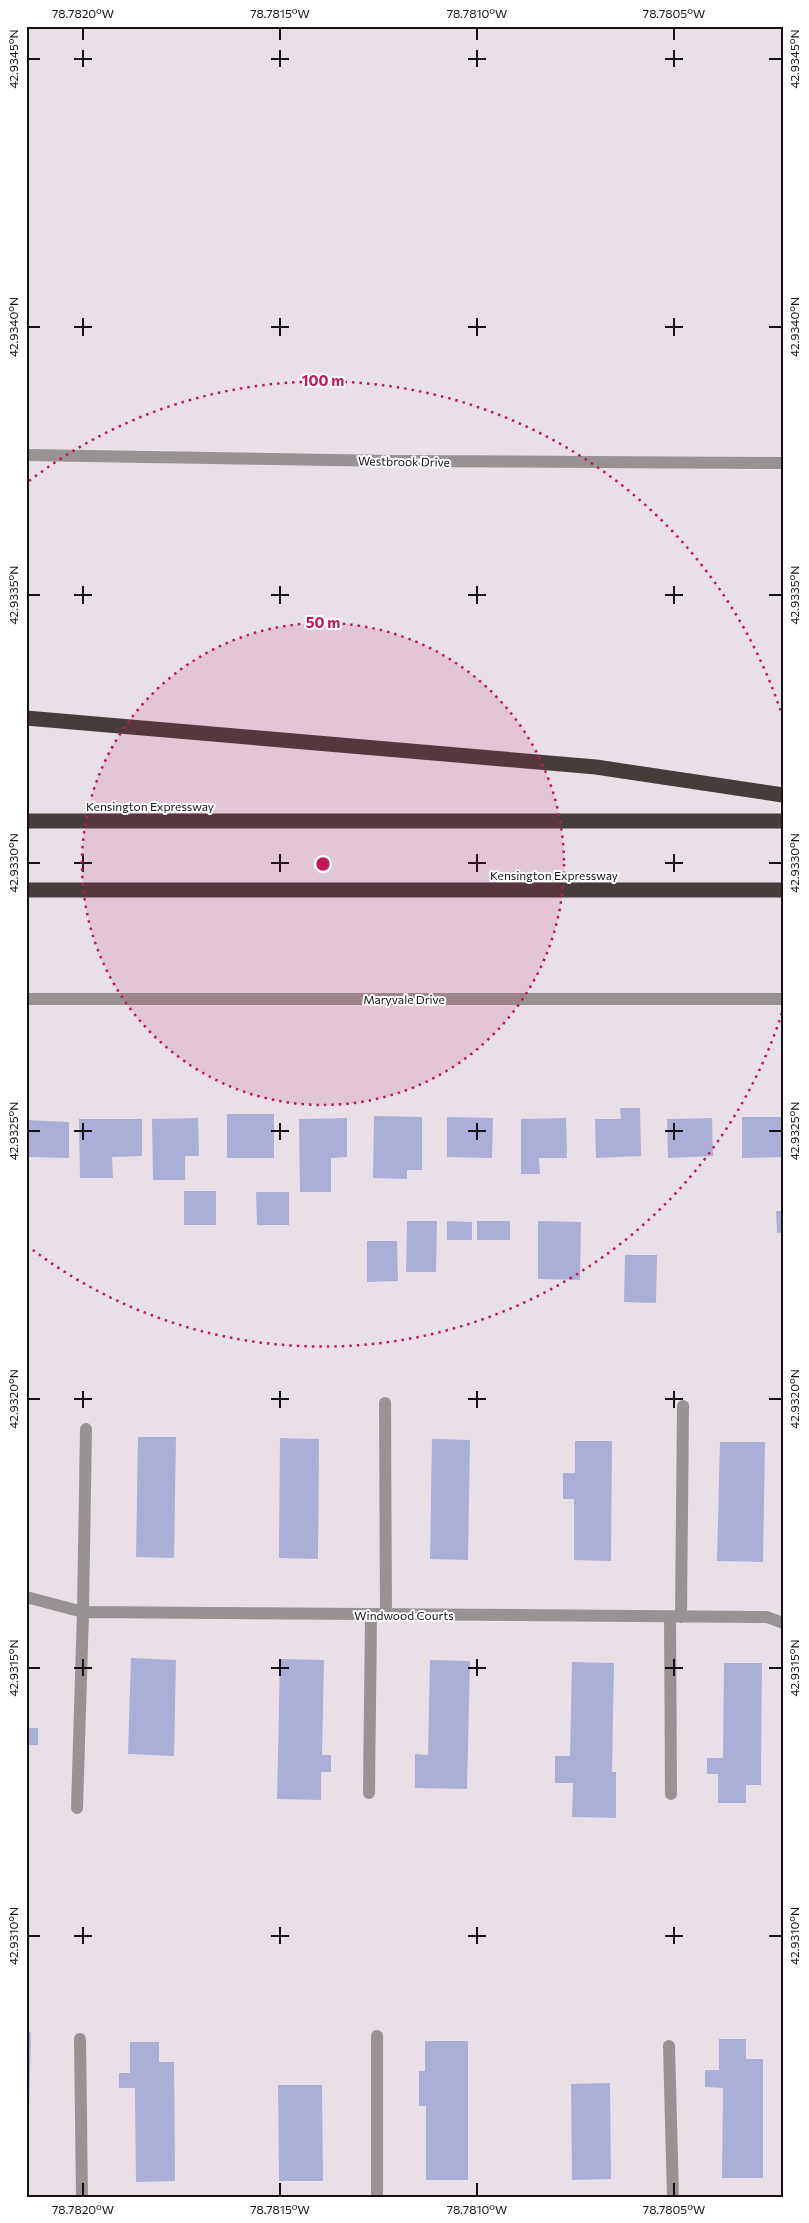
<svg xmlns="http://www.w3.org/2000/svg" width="809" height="2223" font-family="Commissioner,sans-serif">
<rect width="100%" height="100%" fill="#e8dfe7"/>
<!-- building -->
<path fill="#abafd8" d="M620,1108H640L641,1156L596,1158L595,1119H621Z
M227,1114H274V1158H227Z
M374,1116L422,1117V1170H407V1179L373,1178Z
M447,1117L493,1118L492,1158L447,1157Z
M742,1117H783V1157L742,1158Z
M198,1118L199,1156H185V1180H153L152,1119Z
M347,1118V1157L331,1158V1192H300L299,1119Z
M566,1118L567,1158H539L540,1174H521V1119Z
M712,1118L713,1156L668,1158L667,1119Z
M79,1119H142V1156L112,1157L113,1178H80Z
M26,1120L69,1122V1158L26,1157Z
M184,1191H216V1225H184Z
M256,1192H289V1225H257Z
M776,1211H783V1232L777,1233Z
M407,1221H437L436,1272H406Z
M447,1221L472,1222V1240H447Z
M477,1221H510V1240H477Z
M538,1221L581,1222L580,1280L538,1279Z
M367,1241H397L398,1281L367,1282Z
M625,1255H657L656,1303L624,1302Z
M138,1437H176L174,1558L136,1557Z
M280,1438L319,1439L318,1559L279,1558Z
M432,1439L470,1440L468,1560L430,1559Z
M575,1441H612L611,1561L574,1560V1499H563V1473H575Z
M720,1442H765L763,1562L717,1561Z
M131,1658L176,1660L174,1756L128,1754Z
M280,1659L324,1660L322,1755H331V1772H321V1800L277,1799Z
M430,1660L470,1661L467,1789L415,1788V1754L428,1755Z
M572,1662L614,1663L612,1772H616V1818L572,1817L573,1783H555V1756H570Z
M724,1663H762L761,1785H746V1803H718V1774H707V1758H723Z
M26,1728H38V1745H26Z
M26,2032H31L29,2108H26Z
M719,2039H746V2059H763V2178H722L723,2088L705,2087V2070H719Z
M425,2041H468V2180H426V2106H419V2071H425Z
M130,2042H159V2062H174L175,2181L136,2182L135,2088H119V2073H130Z
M610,2083L611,2179L572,2180L571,2084Z
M278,2085H322L323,2181H279Z"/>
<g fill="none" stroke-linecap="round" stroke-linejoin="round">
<!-- minor -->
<path stroke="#989392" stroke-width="12" d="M26,455L393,461L783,463
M26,999H783
M385,1403L386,1615
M26,1597L83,1612L767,1617L783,1623
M670,1617L671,1794
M681,1617L683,1406
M369,1793L371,1615
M77,1808L83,1612L86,1429
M80,2039L82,2197
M669,2046L673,2197
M377,2197V2036"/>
<!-- highway -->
<path stroke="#463c3a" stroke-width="15" d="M26,718L596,767L783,795
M26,821H783
M26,890H783"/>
</g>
<!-- ticks -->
<path fill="none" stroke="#151215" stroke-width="2" d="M83,28V40M280,28V40M477,28V40M674,28V40M83,50V67M280,50V67M477,50V67M674,50V67M28,59H40M74,59H92M271,59H289M468,59H486M665,59H683M769,59H782M83,318V336M280,318V336M477,318V336M674,318V336M28,327H40M74,327H92M271,327H289M468,327H486M665,327H683M769,327H782M83,586V604M280,586V604M477,586V604M674,586V604M28,595H40M74,595H92M271,595H289M468,595H486M665,595H683M769,595H782M83,854V872M280,854V872M477,854V872M674,854V872M28,863H40M74,863H92M271,863H289M468,863H486M665,863H683M769,863H782M83,1123V1140M280,1123V1140M477,1123V1140M674,1123V1140M28,1131H40M74,1131H92M271,1131H289M468,1131H486M665,1131H683M769,1131H782M83,1391V1408M280,1391V1408M477,1391V1408M674,1391V1408M28,1399H40M74,1399H92M271,1399H289M468,1399H486M665,1399H683M769,1399H782M83,1659V1676M280,1659V1676M477,1659V1676M674,1659V1676M28,1668H40M74,1668H92M271,1668H289M468,1668H486M665,1668H683M769,1668H782M83,1927V1944M280,1927V1944M477,1927V1944M674,1927V1944M28,1936H40M74,1936H92M271,1936H289M468,1936H486M665,1936H683M769,1936H782M83,2183V2196M280,2183V2196M477,2183V2196M674,2183V2196"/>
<!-- distance rings -->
<circle cx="323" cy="864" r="241" fill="#c2185b" fill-opacity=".12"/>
<g fill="none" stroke="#c2185b" stroke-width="2.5" stroke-dasharray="2.5 5">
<circle cx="323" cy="864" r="241"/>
<path d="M782 1013A483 483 0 0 1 29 1247M29 481A483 483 0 0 1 782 715"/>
</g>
<g text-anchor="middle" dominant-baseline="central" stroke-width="4" stroke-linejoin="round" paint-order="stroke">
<!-- street labels -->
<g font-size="12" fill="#151215" stroke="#fff">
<text transform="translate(404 461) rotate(1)">Westbrook Drive</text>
<text x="150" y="806">Kensington Expressway</text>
<text x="554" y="875">Kensington Expressway</text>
<text x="404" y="999">Maryvale Drive</text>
<text x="404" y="1615">Windwood Courts</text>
</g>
</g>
<circle cx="323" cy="864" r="8" fill="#c2185b" stroke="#fff" stroke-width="2.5"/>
<g font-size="15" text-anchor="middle" font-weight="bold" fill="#c2185b" stroke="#fff" stroke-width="4" stroke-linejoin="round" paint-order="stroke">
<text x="323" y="386">100 m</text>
<text x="323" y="628">50 m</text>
</g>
<!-- border -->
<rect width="809" height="2223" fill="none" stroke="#ffffff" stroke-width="55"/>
<rect x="28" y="28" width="754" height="2168" fill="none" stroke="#151215" stroke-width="2"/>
<g font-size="12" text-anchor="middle" fill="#151215">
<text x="83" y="18">78.7820°W</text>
<text x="280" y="18">78.7815°W</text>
<text x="477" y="18">78.7810°W</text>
<text x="674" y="18">78.7805°W</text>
<text transform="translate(14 59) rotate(-90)" y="4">42.9345°N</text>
<text transform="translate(795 59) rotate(-90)" y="4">42.9345°N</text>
<text transform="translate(14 327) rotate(-90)" y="4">42.9340°N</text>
<text transform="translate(795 327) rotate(-90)" y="4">42.9340°N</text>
<text transform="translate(14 595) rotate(-90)" y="4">42.9335°N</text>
<text transform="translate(795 595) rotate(-90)" y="4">42.9335°N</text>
<text transform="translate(14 863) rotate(-90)" y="4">42.9330°N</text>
<text transform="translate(795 863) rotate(-90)" y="4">42.9330°N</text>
<text transform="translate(14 1131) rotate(-90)" y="4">42.9325°N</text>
<text transform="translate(795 1131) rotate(-90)" y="4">42.9325°N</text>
<text transform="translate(14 1399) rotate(-90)" y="4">42.9320°N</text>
<text transform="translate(795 1399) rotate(-90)" y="4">42.9320°N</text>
<text transform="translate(14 1668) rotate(-90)" y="4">42.9315°N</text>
<text transform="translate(795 1668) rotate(-90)" y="4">42.9315°N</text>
<text transform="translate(14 1936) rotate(-90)" y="4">42.9310°N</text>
<text transform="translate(795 1936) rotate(-90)" y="4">42.9310°N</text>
<text x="83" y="2214">78.7820°W</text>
<text x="280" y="2214">78.7815°W</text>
<text x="477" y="2214">78.7810°W</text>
<text x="674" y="2214">78.7805°W</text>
</g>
</svg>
